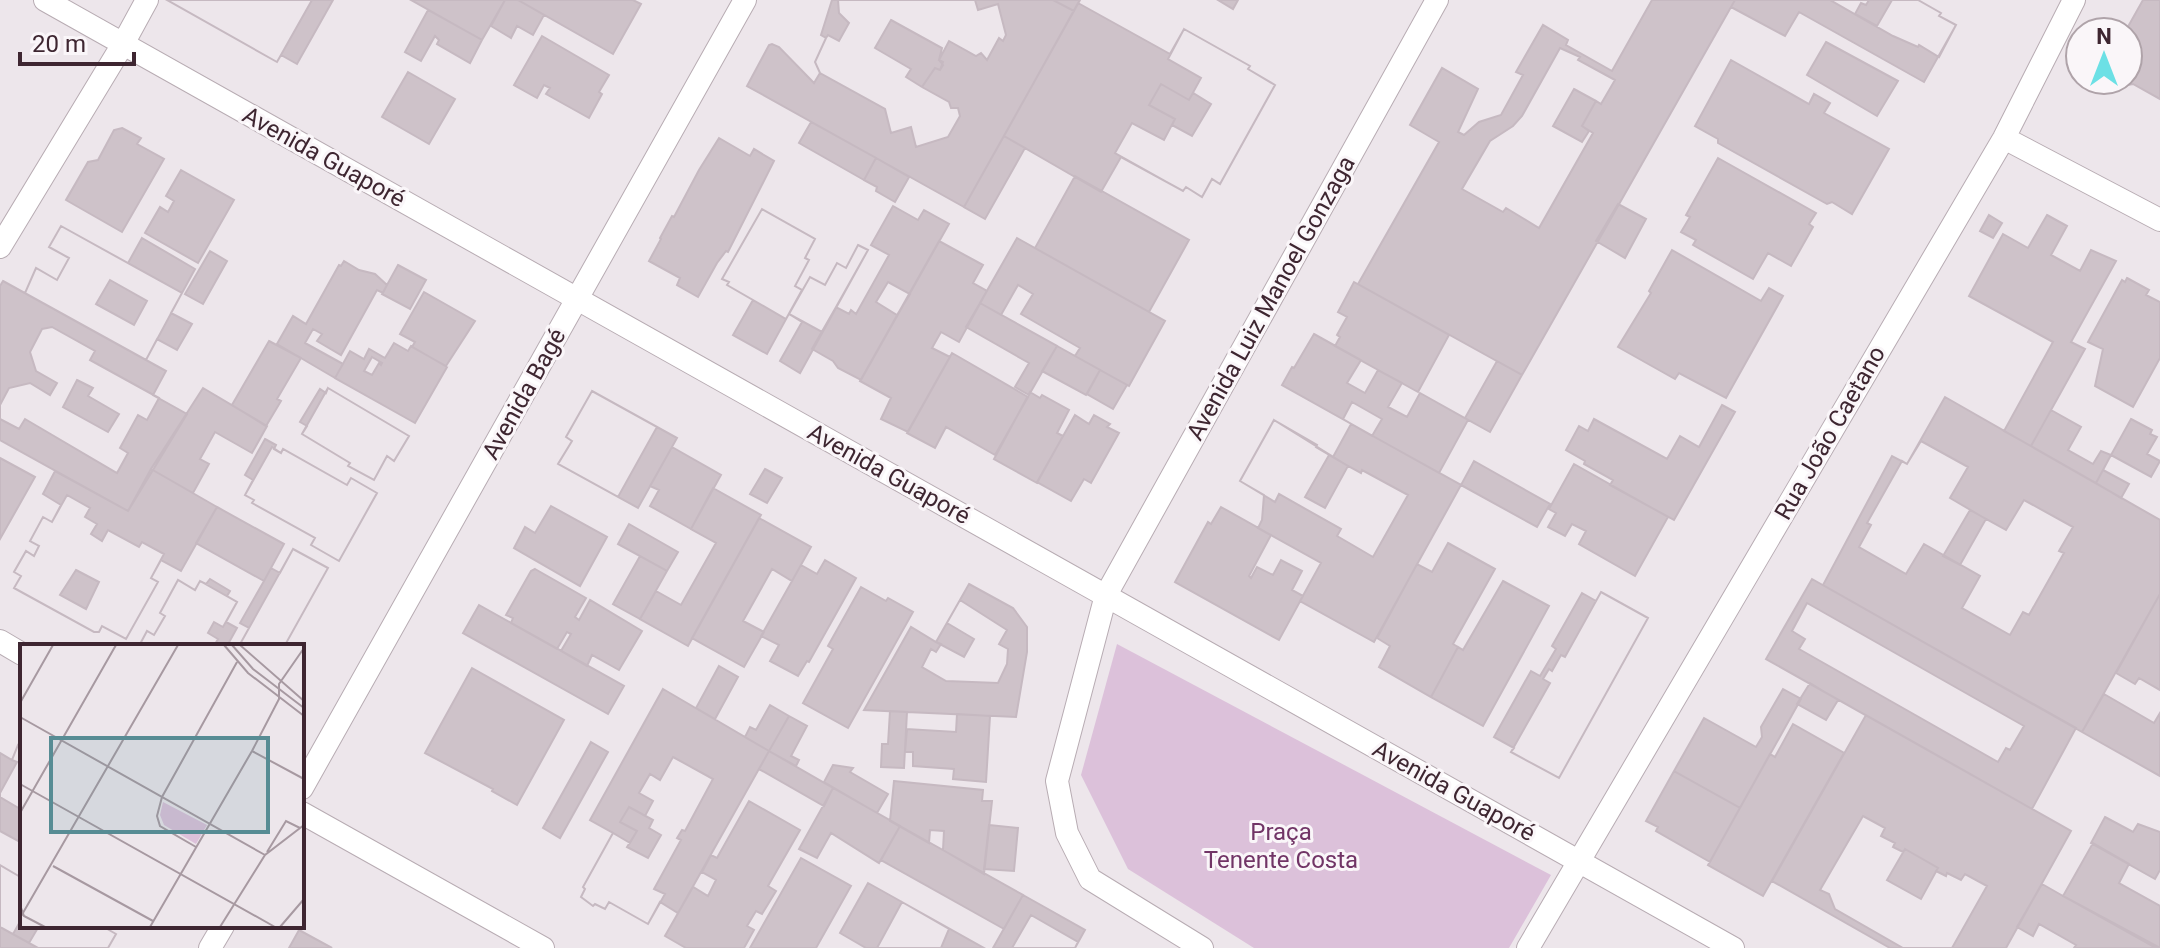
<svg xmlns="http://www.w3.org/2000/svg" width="2160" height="948" font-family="Roboto,sans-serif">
<rect width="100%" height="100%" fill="#ede6eb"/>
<!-- green -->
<path fill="#dcc1da" d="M1117,644L1551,875L1509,948H1254L1128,869L1081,775Z"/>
<!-- building -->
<path fill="#cec2c9" stroke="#c6b9c1" stroke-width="2" fill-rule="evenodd" d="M167,0H312L277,62Z
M167,0H333L297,64L281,55L277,62Z
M411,0H505L482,40Z
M505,0H518L544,15L533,35L517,26L511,38L491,26Z
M518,0H633L641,4L613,54Z
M832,0H1053L1074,11L964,207L747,86L769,45L772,44L779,47L814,83L820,73L815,62L826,38L821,35Z
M838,0H975L978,10L998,4L1006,35L1003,41L999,38L987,60L981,53L976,56L949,41L939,60L943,62L940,70L935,68L922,87L949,102L951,108H958L960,116L948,137L916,147L911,127L891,133L885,109L820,73L815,62L826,38L828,35L839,41L849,23L839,13Z
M1053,0H1080L1074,11Z
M1218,0H1238L1233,9Z
M1652,0H1735L1522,375L1358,284L1439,142L1410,125L1442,68L1478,89L1458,132L1464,135L1479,122L1501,115L1523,75L1516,72L1543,25L1568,40L1566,45L1612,71Z
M1735,0H1918L1941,13L1939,16L1956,25L1924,82L1799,12L1785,36L1731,7Z
M1830,0H1918L1941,13L1939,16L1956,25L1939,57L1919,45L1918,47L1893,36Z
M1869,0H1892L1877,26L1855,14L1861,3L1866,5Z
M2143,0H2160V99L2133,84L2118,87L2106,80H2128V32H2125Z
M1078,3L1170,54L1184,29L1250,66L1248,69L1275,85L1220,184L1212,179L1202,197L1186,187L1183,191L1121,157L1101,192L1004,136Z
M428,10L482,40L470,63L437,44L439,40L435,36L421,61L405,52Z
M891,20L942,48L939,60L943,65L940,70L935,68L922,87L906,77L911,69L875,48Z
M1184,29L1250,66L1248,69L1275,85L1220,184L1212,179L1202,197L1186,187L1183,191L1115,153L1132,123L1164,140L1175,119L1149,105L1161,84L1189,100L1201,78L1168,59Z
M542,36L609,75L599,92L602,94L589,118L546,94L550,88L544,85L537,98L514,85Z
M1826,42L1898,81L1877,116L1807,75Z
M1560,48L1580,57L1578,60L1615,80L1601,104L1596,101L1582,126L1593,133L1539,228L1506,208L1503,212L1462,189L1490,141L1513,126L1522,116Z
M1731,60L1809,104L1814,94L1830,103L1824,113L1889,149L1852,214L1832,202L1827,204L1718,143V139L1695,126Z
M408,72L455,99L429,144L382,117Z
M1161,84L1189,100L1193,93L1211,104L1192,136L1172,125L1175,119L1149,105Z
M1574,89L1596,101L1582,126L1589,131L1582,142L1553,126Z
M811,122L876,158L864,180L799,143Z
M122,128L141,138L137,144L164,159L122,232L66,200L88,162L98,160L114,130Z
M1004,136L1025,148L985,219L964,207Z
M719,138L750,156L754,149L774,161L728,252L726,251L717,263L698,297L677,285L680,278L649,261L661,239L660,238L672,216L674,217L699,170Z
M876,158L909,177L895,202L876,191L877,187L864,180Z
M1718,158L1816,213L1809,224L1813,227L1791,266L1768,253L1753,279L1693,245L1696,240L1681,232L1690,217L1686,215Z
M181,170L234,200L198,263L145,233L160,207L168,212L174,201L166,196Z
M1075,176L1189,240L1149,312L1035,248Z
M1618,204L1646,219L1625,258L1596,241Z
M893,206L918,220L924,210L949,224L861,380L838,368L833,361L812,349L836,307L849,314L851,310L856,314L889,255L871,245Z
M762,209L815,239L805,258L809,260L795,286L802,290L786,319L727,285L729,282L722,279Z
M762,209L815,239L805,258L809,260L795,286L802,290L767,354L733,335L753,300L727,285L729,282L722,279Z
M1989,215L2002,223L1993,238L1980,231Z
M2047,215L2067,226L2051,255L2080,271L2091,250L2116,261L2071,342L2085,349L2031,446L2004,431L2053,342L1969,296L2003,234L2028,248Z
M61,226L182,293L146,360L25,293L36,268L57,280L69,258L49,247Z
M61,226L182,293L171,313L192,324L177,350L157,339L146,360L25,293L36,268L57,280L69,258L49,247Z
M142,238L195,269L182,293L128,263Z
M1017,238L1165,321L1129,386L1075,356L1080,348L1021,314L1033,294L1018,285L1001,315L980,303Z
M939,241L983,265L973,283L987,291L959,342L941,332L932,348L950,357L908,432L881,419L891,398L860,381Z
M858,245L868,250L822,332L789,314L810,277L825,285L837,263L846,268Z
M858,245L868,250L800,373L780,361L802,322L789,314L810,277L825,285L837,263L846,268Z
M1672,250L1761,301L1769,288L1783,296L1726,398L1679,373L1675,379L1618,347L1651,293L1649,291Z
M210,251L227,261L203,304L185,294Z
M344,261L359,270L375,274L387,285L383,293L377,290L341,355L317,341L322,334L313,329L305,343L343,364L335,378L277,344L293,316L306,324L339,265L341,266Z
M398,265L426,280L410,309L382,294Z
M2127,278L2149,290L2146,295L2160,302V358L2133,407L2095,386L2103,349L2088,342L2122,280L2125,282Z
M110,280L147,301L134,325L96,304Z
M3,281L166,371L153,395L187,414L128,511L0,440V286Z
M888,282L910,294L897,315L876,302Z
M1354,282L1449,335L1418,392L1335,346L1340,337L1337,335L1347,317L1338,312Z
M424,292L475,321L446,366L412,347L415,342L400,334Z
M980,303L1057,346L1029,395L1015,387L1029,363L966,327Z
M52,327L95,351L90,360L159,398L147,420L138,415L120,448L128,453L117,473L25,419L19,429L0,419V405L9,388L30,383L50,395L57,383L36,371L30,352L42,329Z
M1314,334L1361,360L1347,383L1365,393L1378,370L1402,383L1388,407L1407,417L1420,393L1468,420L1439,473L1282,385L1292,367L1294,368Z
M269,341L301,358L277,399L281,401L266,426L232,405Z
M394,343L408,351L411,346L447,367L415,423L335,378L350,351L364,359L369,349L385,358ZM372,357L382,363L381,365L379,363L372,375L364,371Z
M1057,346L1100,370L1086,395L1042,371Z
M952,353L1028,397L995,455L946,427L935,448L907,433Z
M1497,361L1522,375L1490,432L1465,418Z
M1100,370L1127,385L1113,409L1087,394Z
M77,380L93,388L88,396L119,414L108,432L63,407Z
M203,388L267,426L252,453L215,432L200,459L209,464L193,493L151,469Z
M328,388L409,436L394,461L387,456L374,480L348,466L350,463L302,434Z
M328,388L409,436L394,461L387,456L374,480L348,466L350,463L302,434L307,426L300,422L320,389L326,393Z
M592,391L677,438L638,508L558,464L572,441L566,437Z
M592,391L657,427L618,497L558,464L572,441L566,437Z
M1030,392L1040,398L1042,395L1069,410L1057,433L1063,436L1037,483L994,459Z
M1945,397L2160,520V594L2082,732L1823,585L1892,456L1907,464Z
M1352,402L1382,419L1372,436L1343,419Z
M1722,405L1735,412L1674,520L1610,485L1613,480L1584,464L1585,461L1566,450L1579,426L1588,431L1594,419L1667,459L1680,436L1699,447Z
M2051,410L2081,427L2068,450L2093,464L2101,451L2111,455L2096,483L2031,446Z
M1075,415L1089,424L1094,415L1110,424L1107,427L1119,433L1091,483L1084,479L1071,501L1037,482Z
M2131,419L2152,430L2150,434L2157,437L2147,454L2160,461L2151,477L2111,455Z
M1274,420L1348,466L1361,473L1362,470L1408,495L1373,557L1337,536L1341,529L1279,494L1275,502L1240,481Z
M1274,420L1317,445L1316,447L1333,457L1351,424L1461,485L1374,642L1300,601L1321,563L1258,528L1262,520L1264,495L1240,481Z
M265,439L276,445L274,449L281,453L283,449L347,485L351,478L377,493L339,561L311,545L315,538L252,503L254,500L245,495L253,480L245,475Z
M1921,441L1968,467L1950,498L1986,519L2006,530L2024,500L2073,527L2059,551L2064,553L2029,615L2023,612L2010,635L1962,608L1980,576L1924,544L1906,574L1859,547L1871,525L1867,523L1902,461L1907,464Z
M272,447L281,453L283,449L347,485L351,478L377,493L339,561L311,545L315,538L252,503L254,500L245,495Z
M672,447L721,475L691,529L650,506L659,490L650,486Z
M1329,455L1348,466L1325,508L1305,497Z
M0,458L35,477L0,539Z
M1474,461L1550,504L1537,527L1461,485Z
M1574,464L1668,517L1635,576L1579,544L1586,531L1572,524L1565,536L1548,527L1556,513L1549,509Z
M151,469L217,507L181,571L161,560L151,578L158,582L126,639L102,626L99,632H94L14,588L21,576L14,572L26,551L34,556L39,546L30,541L43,517L52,522L61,505L43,494L55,471L128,511Z
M765,469L782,478L767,503L750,494Z
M2103,470L2129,484L2121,498L2096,483Z
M713,488L761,515L688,646L640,619L656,591L681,605L716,543L691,529Z
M67,495L90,508L85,517L97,524L91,534L102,541L108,530L139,547L142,542L164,554L151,578L158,582L126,639L102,626L99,632H94L14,588L21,576L14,572L26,551L34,556L39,546L30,541L43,517L52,522Z
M551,506L607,537L580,586L514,548L525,527L535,533Z
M217,507L284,544L264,581L196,543Z
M1221,507L1271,535L1249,576L1251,578L1257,567L1273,575L1281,560L1302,571L1292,590L1303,596L1279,640L1175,582L1208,522L1211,524Z
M1970,510L1986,519L1960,565L1943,556Z
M759,518L811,547L792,581L772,569L743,621L764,632L744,667L692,638Z
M629,524L678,552L667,571L618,544Z
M1448,543L1495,569L1453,644L1458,647L1431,697L1379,667L1390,646L1377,638L1417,564L1432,572Z
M293,549L328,568L285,645L287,646H239Z
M293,549L328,568L285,645L287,646H239L249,628L240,623L264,581L271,568L280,573Z
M640,556L667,571L640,619L613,604Z
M825,560L856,578L809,662L807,661L798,676L770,661L779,645L761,636L801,565L817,574Z
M535,569L586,598L575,617L579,620L590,600L642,631L619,670L592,655L587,666L561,651L571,634L567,632L557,649L511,623L513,618L506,615L531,571Z
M76,570L99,582L86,609L60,595Z
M210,579L230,591L227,596L237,602L226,622L237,628L227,646H139L147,631L154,635L165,616L160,613L178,580L195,590L200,581L206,584Z
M1812,579L2076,728L2032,809L1766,659Z
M178,580L195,590L200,581L237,602L223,627L214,622L208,633L218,639L214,646H139L147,631L154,635L165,616L160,613Z
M1503,581L1549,606L1483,726L1431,697L1458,647L1463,650Z
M969,584L1013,608L1027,627V652L1016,717L864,710L911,627L936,642Z
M861,587L886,601L888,598L913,612L848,728L803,703L833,649L828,646Z
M1601,592L1648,618L1559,778L1511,752L1550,683L1543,679L1549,669L1552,671L1561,655L1565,657Z
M1601,592L1648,618L1559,778L1511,752L1514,748L1494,737L1531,671L1540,676L1556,649L1552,646L1582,593L1596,601Z
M2160,594V690L2139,678L2135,684L2116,673Z
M960,600L1007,630L999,644L1008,649L1007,664L998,683L946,681L922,667L931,649L936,652L941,644L936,642Z
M1807,603L2024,726L2010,750L2006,748L1998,762L1799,649L1805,639L1792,631Z
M479,605L624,686L608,714L463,633Z
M947,623L974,639L964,657L936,642Z
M719,666L738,677L715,719L696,708Z
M472,668L564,720L517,805L492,791L493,789L425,753Z
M1810,683L1838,700L1826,720L1797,704Z
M663,689L769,751L678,913L660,902L648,924L609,902L605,909L595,904L593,906L581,897L585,889L583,887L613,833L590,820Z
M1783,689L1801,699L1740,808L1674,771L1704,718L1756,747L1762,737L1761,727Z
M2104,694L2154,723L2160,713V776L2082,732Z
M770,705L789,716L769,751L745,737L750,727L756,730Z
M890,711L907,712L904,768L881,767L882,744H888Z
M957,714L990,716L986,782L953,779L954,769L913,766V752H905L907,729L956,732Z
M1866,715L2071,831L2006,948H1890L1772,881Z
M789,716L807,726L791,756L799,760L796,766L769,751Z
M1793,724L1844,753L1763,896L1708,865L1770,754L1775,757Z
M591,742L608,752L560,838L543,828Z
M18,745L22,747V843L0,831V753L12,760Z
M18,745L22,747V810L0,797V793L17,762L12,760Z
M769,751L833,788L824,806L759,769Z
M673,757L713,779L685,831L682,830L677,838L681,840L654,889L665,894L648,924L609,902L605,909L595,904L593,906L581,897L585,889L583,887L613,833L630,843L637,831L620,822L629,807L645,816L653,801L639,793L650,774L660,780Z
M833,765L853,768L850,772L888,794L877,813L824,782Z
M1674,771L1740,808L1710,862L1656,831L1658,827L1646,821Z
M894,781L983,790L982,801H992L984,874L943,850L944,831L930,830L929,843L890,821Z
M833,788L900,826L879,863L831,833L817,858L799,849Z
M749,801L800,830L768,886L776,891L762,914L756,911L747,926L754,930L744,948H686L665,936L693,887L708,896L716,880L702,872L711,855L717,858Z
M629,807L653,820L649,828L661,835L648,858L627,847L637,831L620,822Z
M1863,816L1885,828L1881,836L1895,843L1893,847L1903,852L1905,849L1938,868L1936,871L1946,876L1947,873L1961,880L1965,874L1987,886L1952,948H1903L1835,909L1829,894L1820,890Z
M2105,817L2133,832L2138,824L2160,832V870L2155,879L2091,843Z
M989,825L1018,828L1014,871L984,869Z
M900,826L1023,895L1004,929L881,860Z
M2093,843L2129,864L2119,883L2160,906V948L2063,896Z
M1905,849L1938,868L1921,899L1887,880Z
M801,858L851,886L816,948H750Z
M0,865L22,878V926H102L116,934L108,948H38L0,927Z
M0,865L22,878V926H102L116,934L108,948H0Z
M868,883L902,902L984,948H866L840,933Z
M2042,884L2063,896L2156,948H2074L2076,945L2039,924L2033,936L2017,927Z
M1023,895L1085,930L1075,948H993Z
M902,902L949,929L941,948H877Z
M1031,915L1078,942L1075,948H1012Z
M22,918V926H39L29,943L13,934Z
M299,930L332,948H289Z"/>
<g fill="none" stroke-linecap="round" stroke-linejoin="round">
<defs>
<path id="minor" d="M45,0L1733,948
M0,247L123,44L147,0
M210,948L223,926
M1202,948L1090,879L1067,833L1057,781L1106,595L1437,0"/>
<path id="tertiary" d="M2004,138L2160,220
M0,641L22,654
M302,788L745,0
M302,813L543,948
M1528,948L2004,138L2074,0"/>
</defs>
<!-- minor casing -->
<use href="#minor" stroke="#b8acb3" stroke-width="24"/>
<!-- tertiary casing -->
<use href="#tertiary" stroke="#b8acb3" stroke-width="24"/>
<!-- minor -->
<use href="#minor" stroke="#fff" stroke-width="22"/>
<!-- tertiary -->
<use href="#tertiary" stroke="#fff" stroke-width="22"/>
</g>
<g text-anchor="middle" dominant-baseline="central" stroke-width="6" stroke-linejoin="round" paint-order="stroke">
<!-- street labels -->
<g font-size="24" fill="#3e2631" stroke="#faf6f9">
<text transform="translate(324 157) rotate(29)">Avenida Guaporé</text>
<text transform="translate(1271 298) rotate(-61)">Avenida Luiz Manoel Gonzaga</text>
<text transform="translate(524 394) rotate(-61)">Avenida Bagé</text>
<text transform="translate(1830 433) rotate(-60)">Rua João Caetano</text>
<text transform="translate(889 474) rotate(29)">Avenida Guaporé</text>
<text transform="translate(1454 791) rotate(29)">Avenida Guaporé</text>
</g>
<!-- park labels -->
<g font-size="24" fill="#713466" stroke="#faf6f9">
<text x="1281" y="832">Praça<tspan x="1281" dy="28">Tenente Costa</tspan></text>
</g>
</g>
<!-- overview -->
<g transform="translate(20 644)">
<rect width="284" height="284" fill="#ede6eb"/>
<path d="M143,158L187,181L176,200L144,181L140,171Z" fill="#dcc1da"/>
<path fill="none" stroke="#a799a1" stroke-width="2" d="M204,1L228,29L284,72M212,1L233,25L284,64M220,1L284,57M0,59L33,1M0,73L245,211M232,107L284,135M0,140L255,283M0,169L96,1M176,203L140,182L137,172L142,153L217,18M247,208L266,177L280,184M33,222L133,277M0,261L4,272L25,283M0,274L158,1M130,283L232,107L259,55V40L284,4M200,283L245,211L284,181M260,283L284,255"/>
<path fill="#578c94" fill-opacity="0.15" stroke="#578c94" stroke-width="4" d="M31,94H248V188H31Z"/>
<rect width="284" height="284" fill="none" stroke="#3e2631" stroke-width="4"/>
</g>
<!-- north arrow -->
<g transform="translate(2104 56)"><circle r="38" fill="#faf6f9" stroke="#afa3a9" stroke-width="2"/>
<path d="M0-6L14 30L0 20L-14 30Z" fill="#6ce0e5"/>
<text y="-12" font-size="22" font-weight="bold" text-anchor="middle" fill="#3e2631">N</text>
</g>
<!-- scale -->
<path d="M20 52v12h114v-12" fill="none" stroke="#3e2631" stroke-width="4"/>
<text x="32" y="52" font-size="24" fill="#3e2631" stroke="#faf6f9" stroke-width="6" paint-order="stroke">20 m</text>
</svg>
